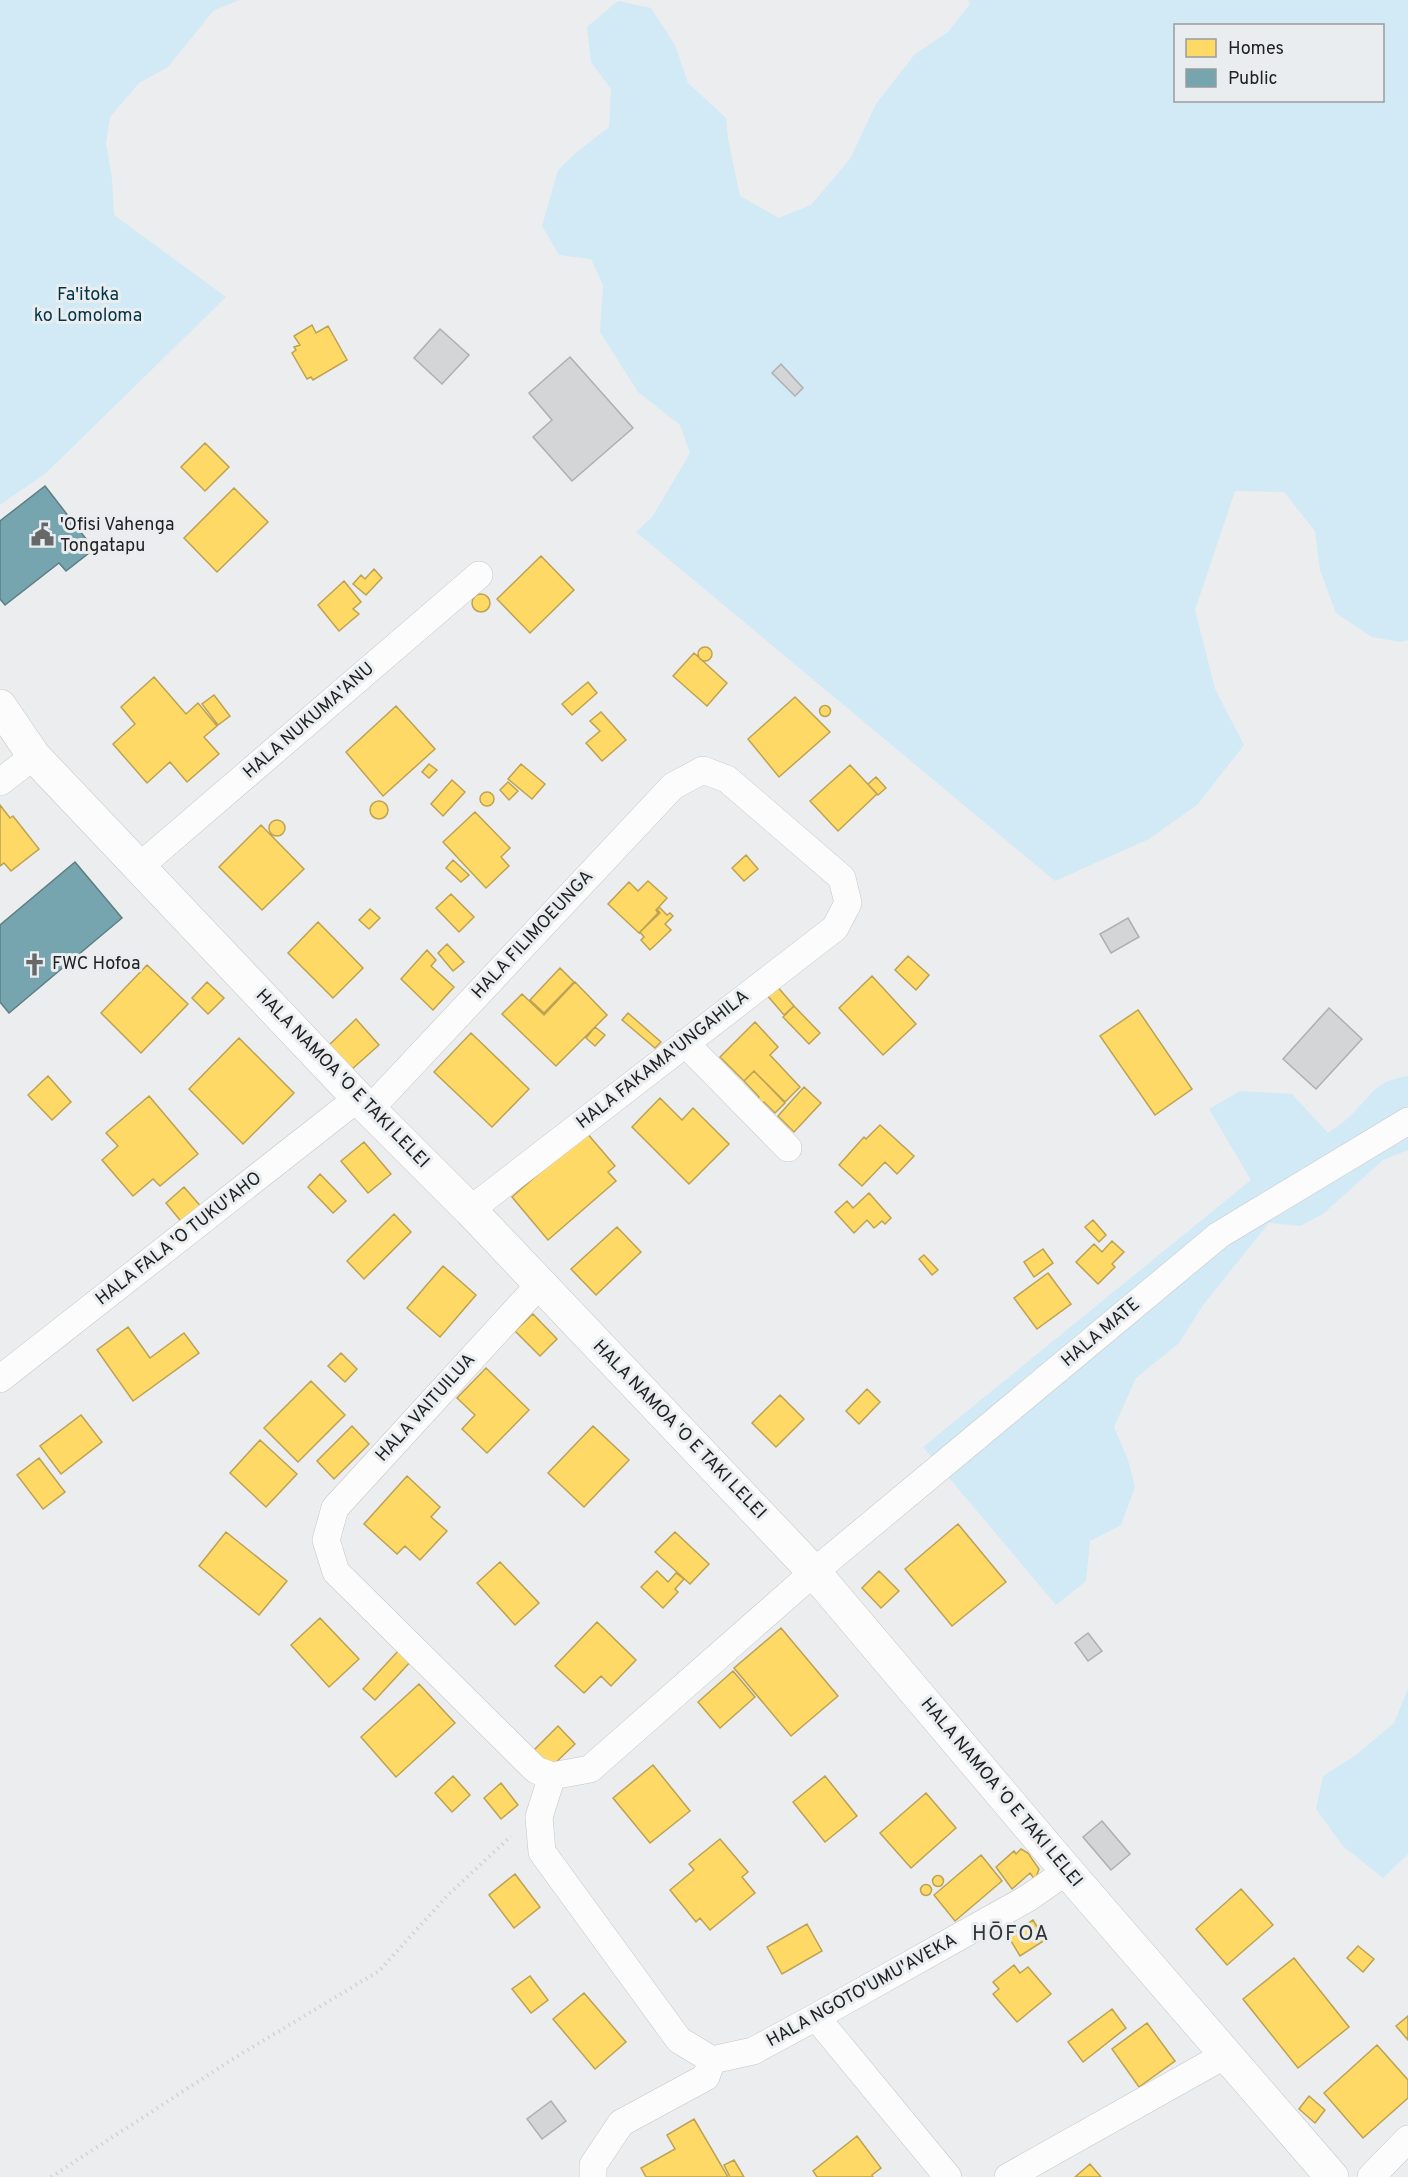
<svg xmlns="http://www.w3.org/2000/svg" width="1408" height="2177" font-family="Overpass,sans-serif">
<rect width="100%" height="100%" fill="#ebedee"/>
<!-- green -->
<path fill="#d1eaf6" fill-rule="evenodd" d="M0,0H240L214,10L168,67L139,83L110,117L106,143L112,179L114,215L226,297L46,473L0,505Z
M968,0H1408V640L1401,642L1372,637L1336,613L1320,570L1315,531L1284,492L1235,491L1195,610L1215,689L1244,745L1197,805L1149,839L1055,881L636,532L653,516L690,453L680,425L638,392L600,332L603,285L591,259L559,255L542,226L558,170L578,151L609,127L611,89L591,62L587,27L618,1L651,8L675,45L688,83L726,118L728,139L740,196L779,218L811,205L850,159L876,104L915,54L948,32L970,4ZM1176,26H1382V100H1176Z
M1408,1076V1150L1383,1160L1323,1214L1300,1226L1269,1223L1203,1305L1179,1343L1136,1378L1114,1427L1128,1460L1135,1487L1121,1525L1090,1541L1086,1581L1056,1605L923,1447L1251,1180L1209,1109L1240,1091L1292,1094L1328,1133C1334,1128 1342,1124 1347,1119C1371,1097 1373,1081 1408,1076Z
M1408,1689V1854L1383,1878L1343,1846L1316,1809L1323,1776L1356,1755L1394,1723Z"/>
<!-- homes -->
<path fill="#ffd966" stroke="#bca252" stroke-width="1.5" d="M312,325L316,333L328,326L347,360L313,380L311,377L307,379L292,353L296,350L294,347L300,345L294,336Z
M205,443L229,467L205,491L181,467Z
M234,488L268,522L217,572L184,538Z
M541,556L574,590L530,633L497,599Z
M374,569L382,578L366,595L353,584L361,575L365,579Z
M344,581L361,602L353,609L359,614L339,631L318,605Z
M472 603a9 9 0 1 1 18 0a9 9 0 1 1-18 0Z
M698 654a7 7 0 1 1 14 0a7 7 0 1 1-14 0Z
M694,653L727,683L707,706L673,676Z
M154,677L186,714L198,703L217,726L204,737L219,754L187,782L170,762L147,783L113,744L135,724L121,707Z
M588,682L597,693L572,715L562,704Z
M214,695L230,716L218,725L202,704Z
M795,697L830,732L779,777L748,739Z
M819.5 711a5.5 5.5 0 1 1 11 0a5.5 5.5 0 1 1-11 0Z
M396,706L435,749L383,796L346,752Z
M601,712L626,740L602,761L586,743L600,731L590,721Z
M429,764L437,770L429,778L422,772Z
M521,764L545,784L532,799L508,779Z
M850,765L877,794L838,831L810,801Z
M876,777L886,788L878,795L868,784Z
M452,780L465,792L443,816L431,804Z
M508,782L518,791L509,800L500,790Z
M480 799a7 7 0 1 1 14 0a7 7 0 1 1-14 0Z
M370 810a9 9 0 1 1 18 0a9 9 0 1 1-18 0Z
M0,805L10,818L13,816L39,849L11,871L4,863L0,866Z
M475,812L510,848L501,857L509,866L486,888L443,842Z
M269 828a8 8 0 1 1 16 0a8 8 0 1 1-16 0Z
M261,825L304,869L262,910L219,867Z
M746,855L758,869L744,881L732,868Z
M453,860L469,875L461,882L446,868Z
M648,881L667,898L656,910L658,913L639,933L608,904L629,882L638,891Z
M451,894L474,917L459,932L436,908Z
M659,907L667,915L670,913L673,916L665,924L671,930L650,950L641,940L644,937L640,932L660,913L657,909Z
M370,909L380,918L369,929L359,920Z
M318,922L363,968L333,998L288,953Z
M447,944L464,962L453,971L438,953Z
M427,950L436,960L431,966L454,987L433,1010L401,979Z
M908,956L929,975L916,990L895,970Z
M147,965L188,1004L141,1053L101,1013Z
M560,968L574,982L544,1013L530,1000Z
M872,976L916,1024L883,1055L839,1008Z
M207,982L224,998L208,1014L192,998Z
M575,982L607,1015L556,1066L502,1014L522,994L544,1015Z
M776,985L794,1006L784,1015L766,994Z
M794,1006L820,1033L809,1044L783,1017Z
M1138,1010L1192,1089L1155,1115L1100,1036Z
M628,1013L661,1042L655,1048L622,1020Z
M356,1019L379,1045L351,1070L329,1045Z
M755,1022L778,1047L770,1055L800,1087L785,1102L754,1071L744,1081L720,1057Z
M595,1027L605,1035L595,1046L586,1038Z
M471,1033L529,1089L492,1127L434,1072Z
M239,1038L294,1093L243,1144L189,1089Z
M754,1071L785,1103L775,1113L764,1102L759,1107L753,1102L759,1097L744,1081Z
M48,1076L71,1102L52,1120L28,1095Z
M804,1087L821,1103L794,1132L778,1116Z
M149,1096L198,1154L160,1186L153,1179L133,1196L102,1160L118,1146L106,1133Z
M660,1098L682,1120L693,1108L729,1144L689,1184L632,1127Z
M880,1125L914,1156L897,1174L885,1162L862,1186L839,1165L864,1137L866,1139Z
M586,1132L615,1166L608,1172L616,1181L548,1240L512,1197Z
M364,1142L391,1174L368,1193L341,1161Z
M320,1174L346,1201L333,1213L308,1187Z
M184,1187L203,1209L184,1225L166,1203Z
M869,1193L891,1218L885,1224L882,1221L874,1228L867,1220L854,1233L835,1212L847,1201L853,1208Z
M394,1214L411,1232L364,1279L347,1261Z
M1093,1220L1106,1235L1099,1242L1085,1227Z
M617,1227L641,1252L596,1295L571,1269Z
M1112,1241L1124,1252L1112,1264L1115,1267L1098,1284L1076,1262L1094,1244L1102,1252Z
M1043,1249L1053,1263L1034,1277L1024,1262Z
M924,1255L938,1270L932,1275L919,1259Z
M443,1266L476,1295L440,1337L407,1308Z
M1048,1273L1071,1304L1037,1329L1014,1298Z
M533,1314L557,1339L540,1356L515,1331Z
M128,1327L150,1358L184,1333L199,1353L133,1401L97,1350Z
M341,1353L357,1369L345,1382L328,1366Z
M486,1368L529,1410L487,1453L462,1429L475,1415L457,1398Z
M311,1381L345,1415L298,1462L264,1428Z
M867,1389L880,1402L859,1424L846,1411Z
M780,1395L804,1419L776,1447L752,1423Z
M81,1415L102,1442L61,1474L40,1446Z
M352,1426L369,1444L334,1479L317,1461Z
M593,1426L629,1460L584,1507L548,1473Z
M260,1440L297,1474L266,1507L230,1473Z
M39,1458L65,1492L43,1509L17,1475Z
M407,1476L440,1507L431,1517L447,1531L420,1560L405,1546L397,1554L364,1524Z
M958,1524L1006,1582L952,1626L905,1569Z
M226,1532L287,1581L259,1615L199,1566Z
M675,1532L709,1564L690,1584L655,1552Z
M500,1562L539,1603L515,1625L477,1583Z
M657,1571L668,1582L676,1573L684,1579L675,1589L678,1592L663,1608L641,1587Z
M879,1571L899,1591L881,1608L862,1588Z
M320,1618L359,1659L329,1687L291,1645Z
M597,1622L636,1660L611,1686L601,1676L584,1693L555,1666Z
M781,1628L838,1696L791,1736L734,1668Z
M400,1649L412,1660L375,1700L363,1689Z
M733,1671L755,1697L720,1728L698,1702Z
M419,1684L455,1723L396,1777L361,1737Z
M558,1726L575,1744L551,1767L534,1750Z
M653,1765L690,1811L650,1843L613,1798Z
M453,1776L470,1795L452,1812L435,1793Z
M825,1776L857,1816L825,1842L793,1802Z
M501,1783L518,1805L501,1819L484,1798Z
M926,1793L956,1828L911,1868L880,1833Z
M720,1839L748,1872L742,1877L755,1893L710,1930L700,1918L696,1922L670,1890L694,1870L689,1864Z
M1021,1849L1028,1853L1039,1869L1035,1880L1030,1873L1012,1889L996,1867L1014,1851L1016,1854Z
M981,1855L1002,1881L955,1921L934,1895Z
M515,1874L540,1907L514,1928L489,1895Z
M932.5 1881a5.5 5.5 0 1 1 11 0a5.5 5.5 0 1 1-11 0Z
M920.5 1890a5.5 5.5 0 1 1 11 0a5.5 5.5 0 1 1-11 0Z
M1241,1889L1273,1925L1227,1965L1196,1929Z
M1033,1920L1045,1940L1020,1956L1008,1936Z
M807,1924L822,1951L782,1974L767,1947Z
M1358,1946L1374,1959L1363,1972L1347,1958Z
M1294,1958L1349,2027L1298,2068L1243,1999Z
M1014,1965L1020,1973L1028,1967L1051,1994L1017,2022L993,1994L999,1989L993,1982Z
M530,1976L548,2000L531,2013L512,1989Z
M584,1993L626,2042L595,2069L553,2019Z
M1112,2009L1126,2028L1083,2062L1068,2042Z
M1408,2016V2040L1396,2026Z
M1147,2023L1175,2061L1139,2087L1112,2049Z
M1377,2045L1408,2080V2098L1363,2138L1324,2093Z
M1309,2096L1325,2110L1315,2123L1299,2109Z
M694,2119L728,2177H646L641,2168L675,2149L667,2135Z
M857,2136L881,2168L872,2175L873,2177H817L813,2171Z
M734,2160L744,2177H730L724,2165Z
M1090,2164L1101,2177H1075Z"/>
<!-- public -->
<path fill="#76a5af" stroke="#5c7e85" stroke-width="1.5" d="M45,486L94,549L66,571L59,563L5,605L0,599V521Z
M75,862L122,918L9,1013L0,1002V925Z"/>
<!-- building -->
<path fill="#d4d5d6" stroke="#aeafb0" stroke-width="1.5" d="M440,329L469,355L442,384L414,358Z
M570,357L633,428L572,481L533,437L552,420L529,393Z
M781,364L803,388L795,396L772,373Z
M1128,918L1139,937L1111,953L1100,934Z
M1329,1008L1362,1039L1316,1089L1283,1059Z
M1088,1633L1102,1651L1088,1661L1075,1643Z
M1102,1821L1130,1854L1111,1870L1083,1837Z
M551,2101L566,2121L542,2139L527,2119Z"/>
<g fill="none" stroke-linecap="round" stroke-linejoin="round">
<defs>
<path id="minor" d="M0,782L34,756
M139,867L479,575
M685,1043L788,1148
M370,1109L673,786L703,770L727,779L842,878L848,903L835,928L470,1210
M540,1284L335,1508L326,1540L336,1572L536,1770L552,1776L590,1769L814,1572L1219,1235L1408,1121
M0,1379L358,1098
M552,1776L539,1817L542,1852L679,2040L712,2060
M816,2017L948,2177
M712,2060L753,2051L816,2017L1028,1898L1067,1871
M593,2177V2165L621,2123L706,2077L712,2060
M1008,2177L1227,2054
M1371,2177L1408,2139"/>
<path id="tertiary" d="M0,706L34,756L358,1098L470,1210L814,1572L1067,1871L1332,2177"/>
</defs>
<!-- minor casing -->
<use href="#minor" stroke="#c5c6c7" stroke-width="28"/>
<!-- tertiary casing -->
<use href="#tertiary" stroke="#c5c6c7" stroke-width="34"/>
<!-- path -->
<path stroke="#d2d3d3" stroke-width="4" stroke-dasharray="1.5 4.5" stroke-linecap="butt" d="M51,2177L236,2057L379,1971L448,1895L511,1836"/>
<!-- minor -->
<use href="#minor" stroke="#fcfcfc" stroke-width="27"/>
<!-- tertiary -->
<use href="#tertiary" stroke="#fcfcfc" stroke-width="33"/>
</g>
<!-- icons -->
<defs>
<symbol id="civic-bare" viewBox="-9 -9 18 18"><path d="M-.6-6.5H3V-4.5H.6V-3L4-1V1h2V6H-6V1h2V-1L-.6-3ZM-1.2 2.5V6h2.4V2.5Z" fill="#676969" stroke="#eaedef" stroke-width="2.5" paint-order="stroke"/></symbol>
<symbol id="church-bare" viewBox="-9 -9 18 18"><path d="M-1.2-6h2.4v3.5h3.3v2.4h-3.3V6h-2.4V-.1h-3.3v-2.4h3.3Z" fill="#676969" stroke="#eaedef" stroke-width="2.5" paint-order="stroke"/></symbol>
</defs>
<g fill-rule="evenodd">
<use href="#civic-bare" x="26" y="518" width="33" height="33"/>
<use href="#church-bare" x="18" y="948" width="33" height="33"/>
</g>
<g text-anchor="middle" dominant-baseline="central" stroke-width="6" stroke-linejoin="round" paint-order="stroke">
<!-- park labels -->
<g font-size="18" fill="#013447" stroke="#eaedef">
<text x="88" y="295">Fa'itoka<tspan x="88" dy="21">ko Lomoloma</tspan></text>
</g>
<!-- poi labels -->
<g font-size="18" fill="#202222" stroke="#eaedef" text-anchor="start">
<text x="60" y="525">'Ofisi Vahenga<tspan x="60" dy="21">Tongatapu</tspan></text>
<text x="52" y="964">FWC Hofoa</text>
</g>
<!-- street labels -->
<g font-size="18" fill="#202222" stroke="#eaedef">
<text transform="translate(309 721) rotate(-41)">HALA NUKUMA'ANU</text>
<text transform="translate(533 935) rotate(-47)">HALA FILIMOEUNGA</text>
<text transform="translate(663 1060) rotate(-38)">HALA FAKAMA'UNGAHILA</text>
<text transform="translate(342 1079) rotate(46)">HALA NAMOA 'O E TAKI LELEI</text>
<text transform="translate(179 1239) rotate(-38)">HALA FALA 'O TUKU'AHO</text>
<text transform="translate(1101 1333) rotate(-40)">HALA MATE</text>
<text transform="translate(426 1408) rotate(-48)">HALA VAITUILUA</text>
<text transform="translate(679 1430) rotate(46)">HALA NAMOA 'O E TAKI LELEI</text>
<text transform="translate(1001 1793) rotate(50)">HALA NAMOA 'O E TAKI LELEI</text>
<text transform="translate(862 1991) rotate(-29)">HALA NGOTO'UMU'AVEKA</text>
</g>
<!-- quarter labels -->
<g font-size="21" letter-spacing="1.5" fill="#303334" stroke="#eaedef">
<text x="1011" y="1934">HŌFOA</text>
</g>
</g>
<!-- legend -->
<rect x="1174" y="24" width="210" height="78" fill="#eaedef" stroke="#999c9d" stroke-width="1.5"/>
<rect x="1186" y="39" width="30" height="18" fill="#ffd966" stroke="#999c9d" stroke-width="1.5"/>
<text x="1228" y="54" font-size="18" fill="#202222">Homes</text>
<rect x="1186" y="69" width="30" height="18" fill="#76a5af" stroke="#999c9d" stroke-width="1.5"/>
<text x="1228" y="84" font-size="18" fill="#202222">Public</text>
</svg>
